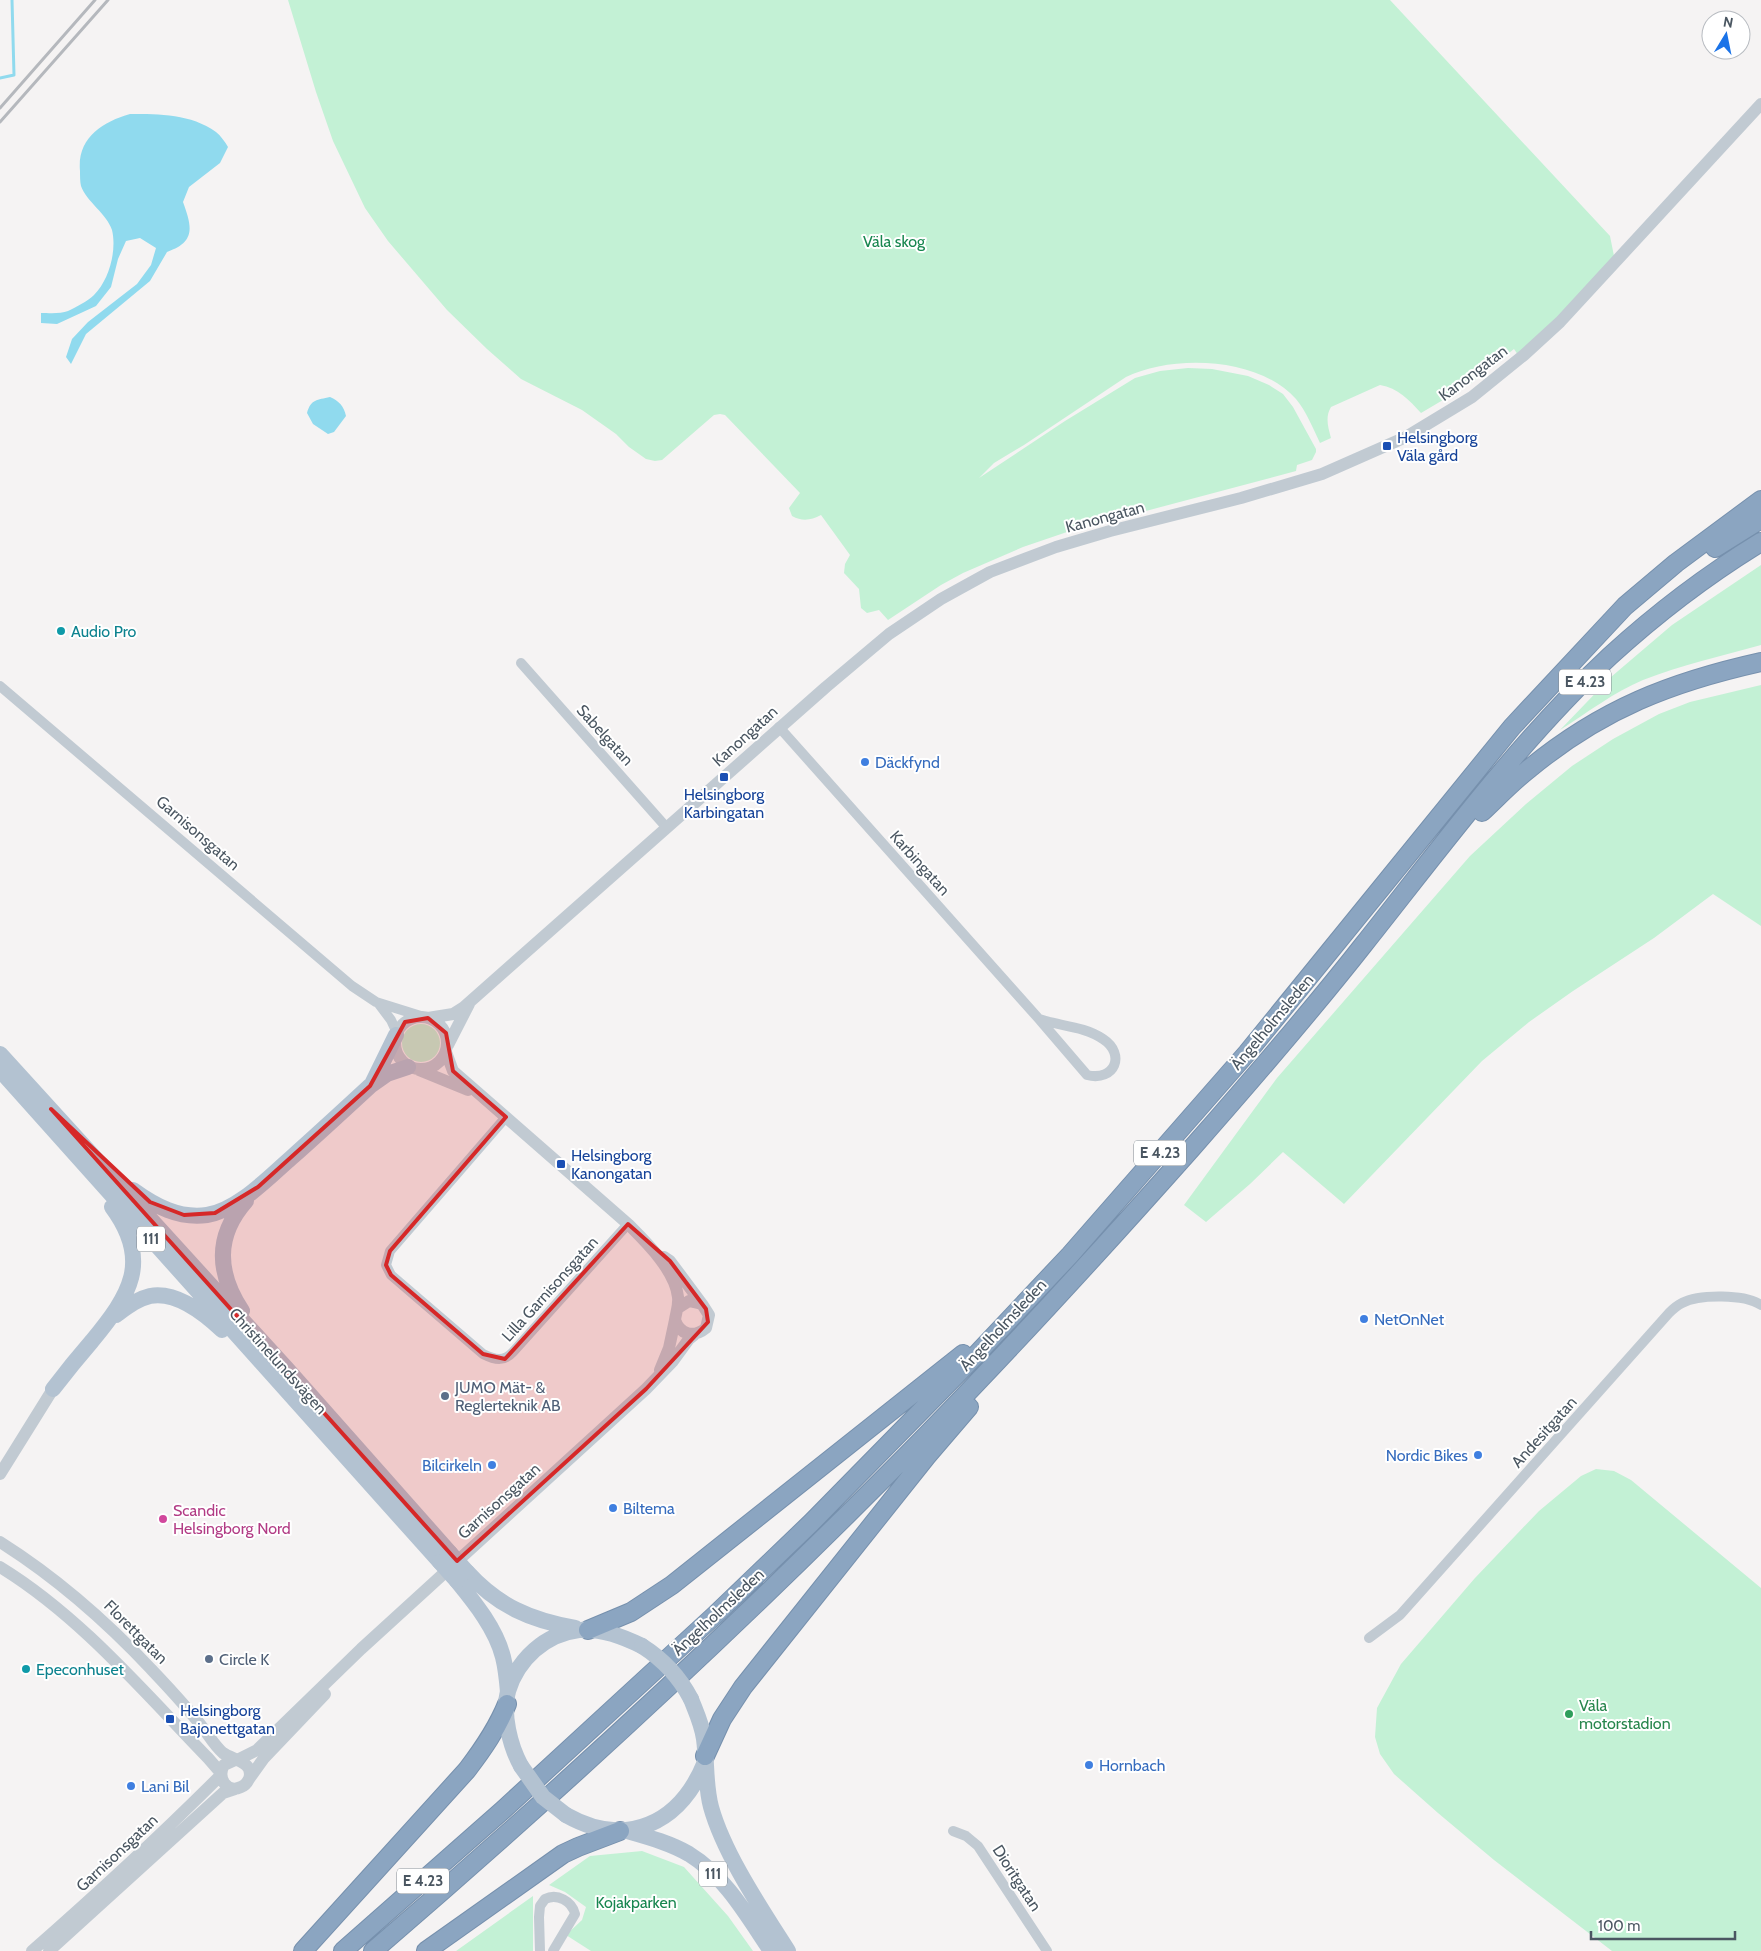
<svg xmlns="http://www.w3.org/2000/svg" width="1761" height="1951" font-family="Cabin,sans-serif">
<rect width="100%" height="100%" fill="#f5f3f3"/>
<!-- green -->
<path fill="#c3f1d5" d="M288,0H1390L1610,236L1615,261L1520,358L1514,349L1470,384L1421,413C1409,400 1398,388 1380,385L1331,407C1325,417 1328,427 1331,438L1320,443C1313,428 1306,411 1296,399C1259,357 1173,354 1126,377L1024,445L994,463L979,478L1065,421L1135,378L1160,371L1188,368L1212,369L1248,376L1269,385L1283,394L1293,407L1316,449V452L1312,460L1297,465L1296,471L1067,532L1023,547L963,573L941,585L888,620L879,610L867,613L861,608L859,589L844,573L845,564L850,555L821,515C811,520 803,522 792,516L789,508L800,493L725,415L720,414L714,415L662,460L655,461L646,459L629,447L616,434L582,410L521,379L487,349L447,310L388,241L365,208L333,141L316,92Z
M1761,565V645C1722,656 1681,665 1643,680C1614,692 1587,713 1560,730L1611,677L1672,625Z
M1761,685V926L1713,894L1654,938L1573,991L1529,1022L1482,1061L1344,1204L1283,1152L1250,1184L1206,1222L1184,1205L1277,1078L1470,856L1526,804L1572,766L1613,739L1659,714L1690,702Z
M402 1043a19 19 0 1 1 38 0a19 19 0 1 1-38 0Z
M1596,1469L1614,1471L1631,1480L1761,1588V1951H1612L1494,1860L1438,1813L1394,1774L1380,1754L1375,1737L1377,1708L1401,1664L1475,1578L1539,1511L1581,1476Z
M642,1851L684,1867L728,1916L753,1951H591L566,1935L582,1920L586,1907L565,1892L549,1885L590,1856Z
M533,1896V1951H456Z"/>
<!-- water -->
<path fill="#90daee" d="M130,114C160,114 191,114 216,132C221,136 225,142 228,147L220,163L189,187L183,202C192,227 196,242 167,252L150,281L86,334L71,364L66,357L72,339L88,322L137,284L151,265L156,248L140,238L126,241L118,259L111,287L96,306L57,324L41,323V313C49,313 61,314 68,311C76,307 88,301 94,295C109,280 117,251 112,230C107,214 86,201 81,186C80,182 80,176 80,171C77,138 102,122 130,114Z
M330,397C339,401 344,406 346,416L334,432L328,434L313,424L307,413C311,399 317,400 330,397Z"/>
<g fill="none" stroke-linecap="round" stroke-linejoin="round">
<!-- stream -->
<path stroke="#90daee" stroke-width="3" d="M0,78L14,75L12,0"/>
<defs>
<path id="motorway" d="M1715,548L1761,519
M1482,812C1498,797 1513,781 1530,768C1602,709 1671,682 1761,662
M588,1630L631,1612L672,1585L963,1354
M705,1756L722,1719L743,1687L927,1456L969,1407
M303,1951L467,1770C483,1749 497,1729 507,1704
M343,1951L503,1810L714,1616L811,1523L974,1357L1070,1255L1247,1053L1512,727L1625,606L1676,563L1761,500
M373,1951C544,1804 711,1651 871,1491C982,1381 1087,1266 1191,1149C1250,1082 1309,1014 1364,944C1441,847 1520,740 1610,656C1656,614 1707,575 1761,542
M426,1951L563,1854L578,1847L620,1831"/>
</defs>
<!-- motorway casing -->
<use href="#motorway" stroke="#7690ad" stroke-width="20"/>
<!-- minor -->
<path stroke="#c1cad2" stroke-width="10" d="M521,663L667,828
M0,686L352,986L376,1002L424,1017
M779,727L1039,1019C1059,1026 1084,1026 1103,1039C1126,1054 1115,1082 1087,1075L1039,1019
M379,1004L391,1020L397,1033
M506,1117L390,1251L386,1265L391,1275L483,1354C495,1360 504,1362 513,1352L628,1224
M1369,1638L1400,1615L1669,1313C1673,1309 1678,1305 1682,1303C1699,1294 1745,1294 1761,1305
M953,1831L966,1836L978,1846L1047,1951
M540,1951L539,1917L540,1906L545,1899C557,1893 572,1901 575,1914L553,1951"/>
<!-- tertiary -->
<path stroke="#c1cad2" stroke-width="12" d="M395 1043a26 26 0 1 1 52 0a26 26 0 1 1-52 0Z
M428,1018L453,1014L464,1007L826,687L889,634L941,599L990,572L1056,547L1110,531L1241,498L1322,474L1406,437L1472,397L1524,355L1560,322L1761,104
M448,1045L469,1004
M446,1052L453,1071L628,1224C646,1242 675,1270 678,1297C679,1306 676,1312 675,1320C680,1335 694,1338 706,1328L709,1315L702,1304L689,1301L678,1308
M419,1070L468,1090
M664,1257L670,1261L702,1304
M660,1370L669,1348L675,1320
M0,1474L53,1389
M0,1542C57,1578 105,1620 151,1669C170,1689 190,1710 206,1732C211,1739 216,1747 223,1753C233,1760 255,1762 249,1779C247,1783 244,1786 241,1787C226,1794 217,1777 224,1765L235,1760
M0,1567C80,1616 143,1691 208,1758L221,1773
M237,1760L257,1750L361,1649L646,1389L673,1361L689,1339L694,1335
M249,1779L264,1758L325,1694
M32,1951C97,1894 160,1836 221,1775
M49,1951L223,1793L235,1789"/>
<!-- primary -->
<path stroke="#b3c2d1" stroke-width="16" d="M0,1054L286,1368L450,1553
M0,1070L440,1562
M372,1084L396,1035
M133,1190C155,1206 179,1219 207,1215C238,1210 268,1178 291,1158C318,1134 344,1110 370,1086L387,1074L408,1067
M242,1311C217,1273 215,1236 246,1201
M116,1315C127,1307 137,1299 150,1296C176,1291 204,1313 222,1330
M53,1389C66,1372 79,1356 92,1341C130,1295 152,1261 112,1207
M467,1572C498,1606 530,1620 575,1628
M457,1581C475,1603 496,1629 503,1657C506,1669 507,1680 508,1692
M691,1699C696,1712 702,1724 704,1739C707,1761 705,1785 711,1807C724,1854 762,1910 788,1951
M521,1766C510,1746 502,1714 508,1691C518,1659 545,1634 579,1630C600,1628 624,1637 642,1646
M566,1815C626,1849 680,1824 705,1762
M627,1831C648,1837 670,1843 689,1854C725,1876 748,1917 771,1951"/>
<!-- motorway -->
<use href="#motorway" stroke="#8ba5c1" stroke-width="18"/>
<!-- rail -->
<path stroke="#b5b8bd" stroke-width="3" d="M0,108L95,0
M0,122L108,0"/>
<!-- primary-bridge -->
<path stroke="#b3c2d1" stroke-width="16" d="M450,1553L467,1572
M440,1562L457,1581
M642,1646C664,1660 679,1676 691,1699
M521,1766L543,1797L566,1815"/>
</g>
<!-- marked area -->
<path fill="#d62828" fill-opacity="0.2" stroke="#d62828" stroke-width="4" stroke-linejoin="round" d="M428,1018L446,1033L453,1071L506,1117L390,1251L386,1265L391,1275L483,1354L505,1359L628,1224L670,1261L706,1309L708,1322L646,1389L457,1561L51,1109L150,1202L184,1215L215,1213L258,1187L370,1086L405,1022Z"/>
<!-- markers -->
<g fill="#1a4fb4" stroke="#fff" stroke-width="2">
<rect x="1382" y="441" width="10" height="10" rx="2.5"/>
<rect x="719" y="772" width="10" height="10" rx="2.5"/>
<rect x="556" y="1159" width="10" height="10" rx="2.5"/>
<rect x="165" y="1714" width="10" height="10" rx="2.5"/>
</g>
<g fill="#0f9aa8" stroke="#fff" stroke-width="2">
<circle cx="61" cy="631" r="5"/>
<circle cx="26" cy="1669" r="5"/>
</g>
<g fill="#3f7fe0" stroke="#fff" stroke-width="2">
<circle cx="865" cy="762" r="5"/>
<circle cx="1364" cy="1319" r="5"/>
<circle cx="1478" cy="1455" r="5"/>
<circle cx="492" cy="1465" r="5"/>
<circle cx="613" cy="1508" r="5"/>
<circle cx="1089" cy="1765" r="5"/>
<circle cx="131" cy="1786" r="5"/>
</g>
<g fill="#5c6f8a" stroke="#fff" stroke-width="2">
<circle cx="445" cy="1396" r="5"/>
<circle cx="209" cy="1659" r="5"/>
</g>
<circle fill="#d1479c" stroke="#fff" stroke-width="2" cx="163" cy="1519" r="5"/>
<circle fill="#2e9e5b" stroke="#fff" stroke-width="2" cx="1569" cy="1714" r="5"/>
<g text-anchor="middle" dominant-baseline="central" stroke-width="4" stroke-linejoin="round" paint-order="stroke">
<!-- shield labels -->
<g fill="#fff" stroke="#808990" stroke-width="1">
<rect x="1559" y="669.5" width="52" height="25" rx="4"/>
<rect x="1134" y="1140.5" width="52" height="25" rx="4"/>
<rect x="137" y="1226.5" width="28" height="25" rx="4"/>
<rect x="699" y="1861.5" width="28" height="25" rx="4"/>
<rect x="397" y="1868.5" width="52" height="25" rx="4"/>
</g>
<g font-size="15" font-weight="bold" fill="#4a5661">
<text x="1585" y="682">E 4.23</text>
<text x="1160" y="1153">E 4.23</text>
<text x="151" y="1239">111</text>
<text x="713" y="1874">111</text>
<text x="423" y="1881">E 4.23</text>
</g>
<!-- park labels -->
<g font-size="16" fill="#17864f" stroke="#fff">
<text x="894" y="241">Väla skog</text>
<text x="636" y="1902">Kojakparken</text>
</g>
<!-- street labels -->
<g font-size="16" fill="#4a5661" stroke="#fff">
<text transform="translate(1473 373) rotate(-37)">Kanongatan</text>
<text transform="translate(1105 517) rotate(-15)">Kanongatan</text>
<text transform="translate(605 735) rotate(48)">Sabelgatan</text>
<text transform="translate(745 736) rotate(-42)">Kanongatan</text>
<text transform="translate(198 833) rotate(41)">Garnisonsgatan</text>
<text transform="translate(920 863) rotate(48)">Karbingatan</text>
<text transform="translate(1272 1022) rotate(-50)">Ängelholmsleden</text>
<text transform="translate(550 1289) rotate(-48)">Lilla Garnisonsgatan</text>
<text transform="translate(1003 1325) rotate(-47)">Ängelholmsleden</text>
<text transform="translate(278 1361) rotate(48)">Christinelundsvägen</text>
<text transform="translate(1544 1432) rotate(-48)">Andesitgatan</text>
<text transform="translate(499 1501) rotate(-42)">Garnisonsgatan</text>
<text transform="translate(718 1612) rotate(-43)">Ängelholmsleden</text>
<text transform="translate(136 1632) rotate(45)">Florettgatan</text>
<text transform="translate(117 1853) rotate(-43)">Garnisonsgatan</text>
<text transform="translate(1017 1878) rotate(57)">Dioritgatan</text>
</g>
<!-- transit labels -->
<g font-size="16" fill="#164399" stroke="#fff" text-anchor="start">
<text x="1397" y="437">Helsingborg<tspan x="1397" dy="18">Väla gård</tspan></text>
<text x="724" y="794" text-anchor="middle">Helsingborg<tspan x="724" dy="18">Karbingatan</tspan></text>
<text x="571" y="1155">Helsingborg<tspan x="571" dy="18">Kanongatan</tspan></text>
<text x="180" y="1710">Helsingborg<tspan x="180" dy="18">Bajonettgatan</tspan></text>
</g>
<!-- culture labels -->
<g font-size="16" fill="#0d838f" stroke="#fff" text-anchor="start">
<text x="71" y="631">Audio Pro</text>
<text x="36" y="1669">Epeconhuset</text>
</g>
<!-- shop labels -->
<g font-size="16" fill="#366cbe" stroke="#fff" text-anchor="start">
<text x="875" y="762">Däckfynd</text>
<text x="1374" y="1319">NetOnNet</text>
<text x="1468" y="1455" text-anchor="end">Nordic Bikes</text>
<text x="482" y="1465" text-anchor="end">Bilcirkeln</text>
<text x="623" y="1508">Biltema</text>
<text x="1099" y="1765">Hornbach</text>
<text x="141" y="1786">Lani Bil</text>
</g>
<!-- service labels -->
<g font-size="16" fill="#4e5e75" stroke="#fff" text-anchor="start">
<text x="455" y="1387">JUMO Mät- &amp;<tspan x="455" dy="18">Reglerteknik AB</tspan></text>
<text x="219" y="1659">Circle K</text>
</g>
<!-- hotel labels -->
<g font-size="16" fill="#b23c85" stroke="#fff" text-anchor="start">
<text x="173" y="1510">Scandic<tspan x="173" dy="18">Helsingborg Nord</tspan></text>
</g>
<!-- leisure labels -->
<g font-size="16" fill="#27864d" stroke="#fff" text-anchor="start">
<text x="1579" y="1705">Väla<tspan x="1579" dy="18">motorstadion</tspan></text>
</g>
</g>
<!-- north arrow -->
<g transform="translate(1726 35) rotate(10)"><circle r="24" fill="#ffffff" stroke="#b7bbc0"/>
<path d="M0-4L9 19L0 12L-9 19Z" fill="#1a73e8"/>
<text y="-8" font-size="14" font-weight="bold" text-anchor="middle" fill="#4a5661">N</text>
</g>
<!-- scale -->
<path d="M1591 1931v8h144v-8" fill="none" stroke="#4a5661" stroke-width="2.5"/>
<text x="1598" y="1931" font-size="15" fill="#4a5661" stroke="#ffffff" stroke-width="4" paint-order="stroke">100 m</text>
</svg>
